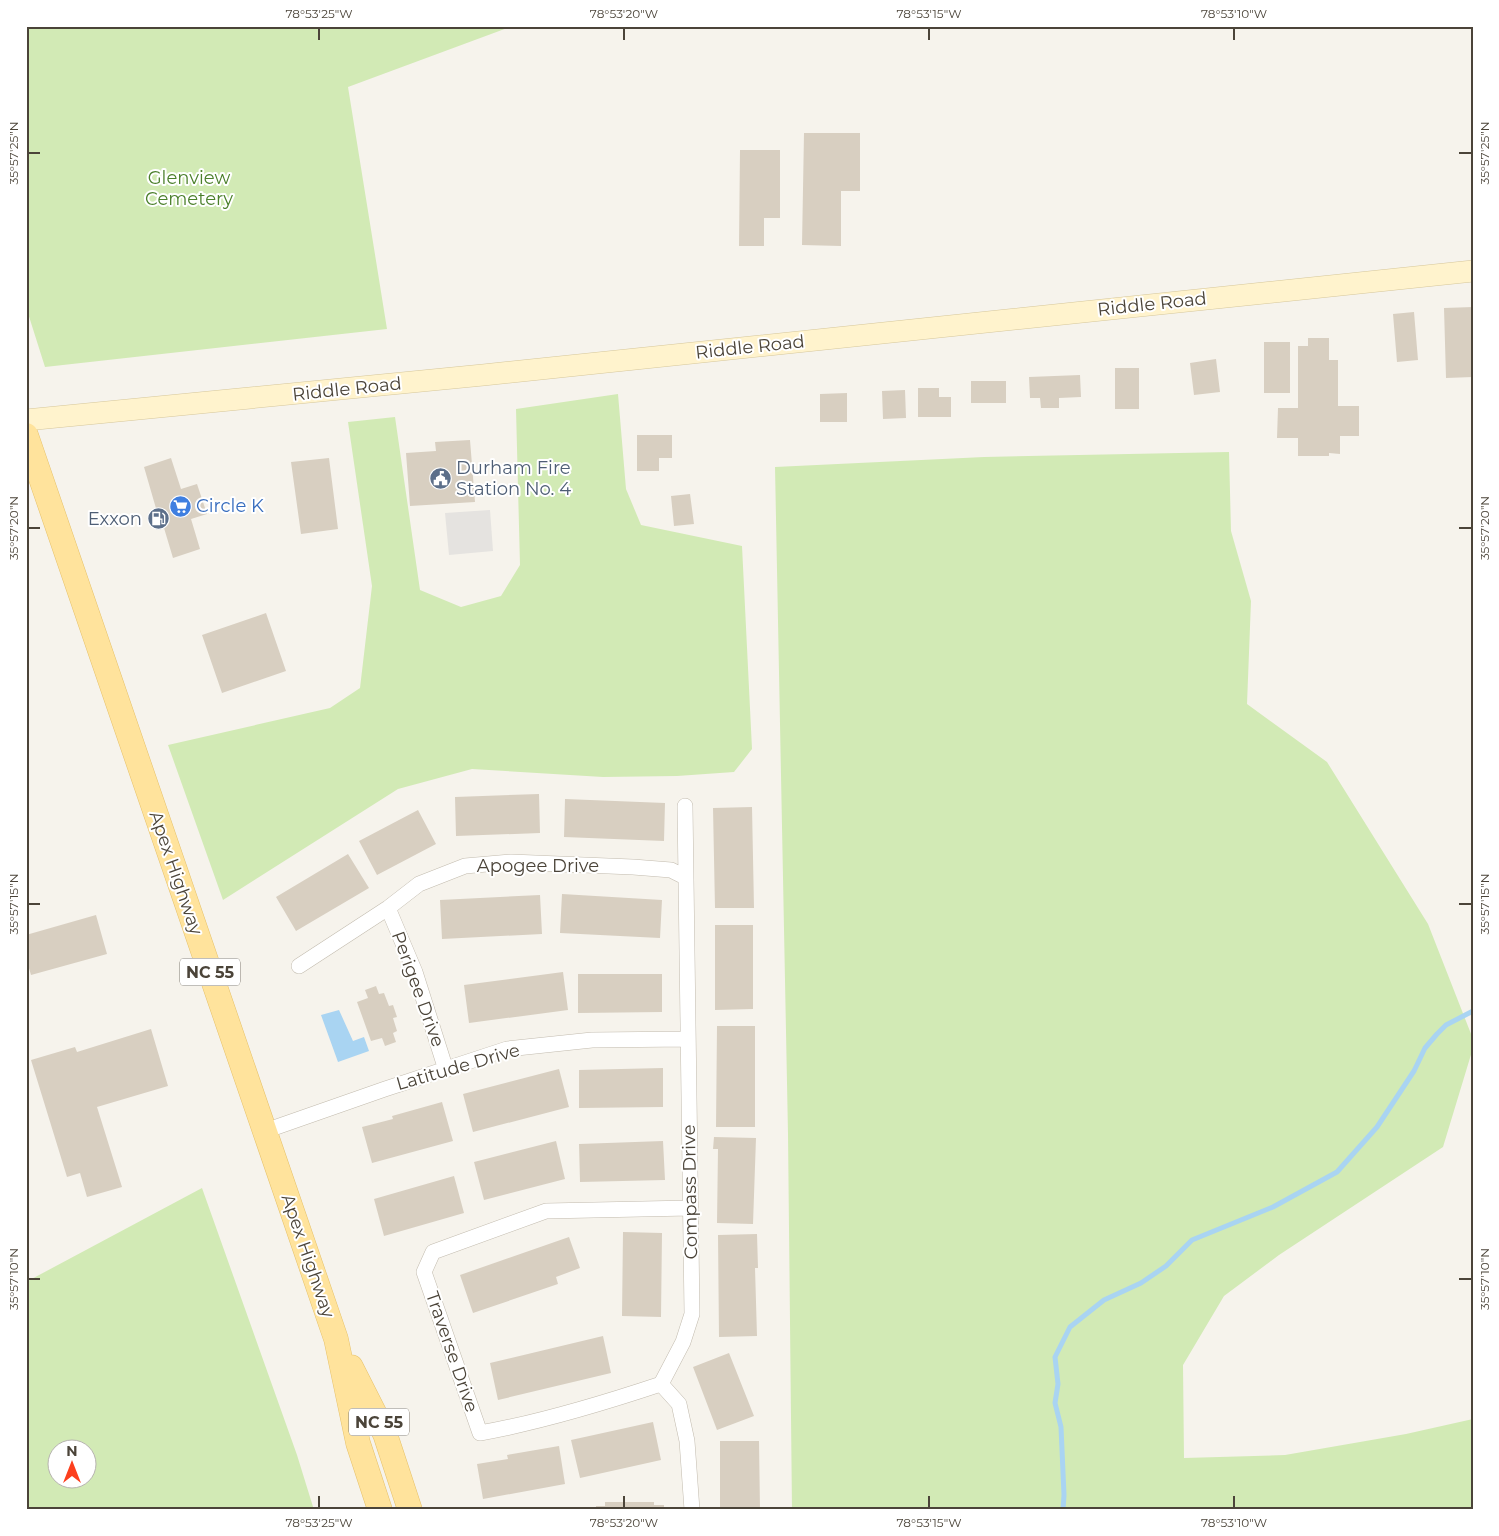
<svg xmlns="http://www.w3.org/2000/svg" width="1499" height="1536" font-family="Montserrat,sans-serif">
<rect width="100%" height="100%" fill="#f6f3ec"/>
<!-- green -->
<path fill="#d2eab5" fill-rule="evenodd" d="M26,26H513L348,87L387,329L45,367L26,307Z
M618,394L626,489L641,525L742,546L752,749L734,772L677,776L603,777L472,769L398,789L223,900L168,745L330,708L360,688L372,586L348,422L395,417L420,590L461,607L501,596L520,565L516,409Z
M1229,452L1231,531L1251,601L1247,704L1327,762L1428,924L1473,1039V1048L1443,1147L1279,1255L1224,1296L1183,1365L1184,1458L1285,1455L1406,1434L1473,1419V1510H792L788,1134L775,467L984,457Z
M202,1188L297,1455L314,1510H26V1282ZM58,1448H88V1478H58Z"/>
<!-- parking -->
<path fill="#e5e3e0" d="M490,510L493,551L449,555L445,513Z"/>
<!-- water -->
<path fill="#a9d4f2" d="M339,1010L353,1041L364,1037L369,1051L338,1062L321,1015Z"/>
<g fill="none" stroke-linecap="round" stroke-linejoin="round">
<!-- stream -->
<path stroke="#a9d4f2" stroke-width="5" d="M1063,1510L1064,1495L1061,1427L1055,1403L1058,1384L1055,1357L1070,1327L1104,1300L1141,1283L1166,1266L1192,1240L1273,1207L1337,1172L1377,1127L1414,1071L1425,1048L1437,1034L1446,1025L1473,1011"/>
</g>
<!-- building -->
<path fill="#d8cfc1" d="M804,133H860V191H841V246L802,245Z
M740,150H780V218H764V246H739Z
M1473,307V377L1446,378L1444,308Z
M1414,312L1418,360L1397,362L1393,314Z
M1308,338H1329V360H1338V406H1359V436H1340V454L1329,453V456H1298V438H1277L1278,408H1298V346H1308Z
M1264,342H1290V393H1264Z
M1216,359L1220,392L1194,395L1190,363Z
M1115,368H1139V409H1115Z
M1080,375L1081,397L1059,398V408H1041L1040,398H1030L1029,377Z
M971,381H1006V403H971Z
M918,388H939V397H951V417H918Z
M905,390L906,418L883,419L882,391Z
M847,393V422H820V394Z
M637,435H672V458H659V471H637Z
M470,440L475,502L410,506L406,453L436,451L435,442Z
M171,458L181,489L197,484L207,514L191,519L200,549L173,558L164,528L162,529L144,467Z
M329,458L338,529L301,534L291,462Z
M690,494L694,524L674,526L671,496Z
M266,613L286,671L222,693L202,635Z
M539,794L540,833L456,836L455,797Z
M565,799L665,803L664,841L564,837Z
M752,807L754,908H715L713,808Z
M418,810L436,844L377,875L359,841Z
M348,854L369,888L296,931L276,897Z
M562,894L662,900L660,938L560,933Z
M540,895L542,934L442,939L440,900Z
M96,915L107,954L31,975L26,958V935Z
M715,925H753V1009L715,1010Z
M563,972L568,1010L469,1023L464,985Z
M578,974H662V1012L578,1013Z
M376,986L379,994L384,993L389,1006L393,1005L397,1017L393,1018L397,1031L393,1033L396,1042L385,1046L382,1038L371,1041L357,1002L368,998L365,990Z
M717,1026H755V1127H716Z
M151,1029L168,1086L97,1107L122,1187L87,1197L80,1173L67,1177L31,1060L75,1047L77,1052Z
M663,1068V1107L579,1108V1070Z
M559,1069L569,1107L473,1132L463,1094Z
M442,1102L453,1141L372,1163L362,1127L393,1119L392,1116Z
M714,1137L756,1138L753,1224L717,1223L718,1149H713Z
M556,1141L565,1179L484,1200L474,1162Z
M663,1141L665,1180L580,1182L579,1144Z
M454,1176L464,1213L384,1236L374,1199Z
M623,1232L662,1233L661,1317L622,1316Z
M757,1234L758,1268H755L757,1336L719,1337L718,1235Z
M569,1237L580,1268L556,1277L558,1284L473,1313L460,1275Z
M603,1336L611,1373L498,1400L490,1363Z
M729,1353L754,1416L717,1430L693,1367Z
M653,1422L661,1460L580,1478L571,1440Z
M720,1441H759L760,1510H720Z
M559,1446L565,1484L483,1499L477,1464L508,1459L507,1455Z
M605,1502H654V1505H664V1510H596V1506H605Z"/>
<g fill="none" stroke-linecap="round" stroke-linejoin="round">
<defs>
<path id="minor" d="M685,806L692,1314L683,1342L661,1384C601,1404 542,1422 480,1433L424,1272L433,1252L546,1211L690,1208
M388,908L415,972L446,1070
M299,966L388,908L419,884L465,866L511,862L633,867L671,870L685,877
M265,1131L385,1089L507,1049L592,1040L688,1039
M661,1384L679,1404L687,1441L692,1510"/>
<path id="secondary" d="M26,420L483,375L1473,271"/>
<path id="primary" d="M26,435L336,1339L358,1443L380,1510
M351,1367L385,1434L410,1510"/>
</defs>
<!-- minor casing -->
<use href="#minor" stroke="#c2bbae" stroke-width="16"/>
<!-- secondary casing -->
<use href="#secondary" stroke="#d6c79b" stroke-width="22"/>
<!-- primary casing -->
<use href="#primary" stroke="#e6c16a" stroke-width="25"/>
<!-- minor -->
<use href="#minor" stroke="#fff" stroke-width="15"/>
<!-- secondary -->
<use href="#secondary" stroke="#fff3cd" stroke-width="21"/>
<!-- primary -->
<use href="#primary" stroke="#ffe39c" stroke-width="24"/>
</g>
<!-- ticks -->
<path fill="none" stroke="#4b4439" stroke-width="2" d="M319,28V40M624,28V40M929,28V40M1234,28V40M28,153H40M1459,153H1472M28,528H40M1459,528H1472M28,904H40M1459,904H1472M28,1279H40M1459,1279H1472M319,1496V1508M624,1496V1508M929,1496V1508M1234,1496V1508"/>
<!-- icons -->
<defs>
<symbol id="civic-disc" viewBox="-11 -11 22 22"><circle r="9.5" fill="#5c6f8a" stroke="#fff"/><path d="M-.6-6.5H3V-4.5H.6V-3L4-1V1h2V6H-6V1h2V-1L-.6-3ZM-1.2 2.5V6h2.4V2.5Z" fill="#fff"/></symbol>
<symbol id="supermarket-disc" viewBox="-11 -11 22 22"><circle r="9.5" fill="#3f7fe0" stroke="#fff"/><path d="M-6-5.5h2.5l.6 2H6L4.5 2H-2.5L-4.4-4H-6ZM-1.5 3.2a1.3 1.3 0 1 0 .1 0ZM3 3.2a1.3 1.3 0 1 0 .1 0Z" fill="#fff"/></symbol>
<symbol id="fuel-disc" viewBox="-11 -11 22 22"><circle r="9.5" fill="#5c6f8a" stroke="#fff"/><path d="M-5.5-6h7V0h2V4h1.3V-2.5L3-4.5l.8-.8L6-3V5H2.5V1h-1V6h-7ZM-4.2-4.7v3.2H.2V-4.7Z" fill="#fff"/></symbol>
</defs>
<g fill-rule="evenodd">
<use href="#civic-disc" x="428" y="466" width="25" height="25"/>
<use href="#supermarket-disc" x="168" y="494" width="25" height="25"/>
<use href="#fuel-disc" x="146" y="506" width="25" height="25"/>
</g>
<g text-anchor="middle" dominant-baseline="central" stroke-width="4" stroke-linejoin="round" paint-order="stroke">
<!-- shield labels -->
<g fill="#fff" stroke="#817c74" stroke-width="1">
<rect x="180" y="958.5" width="60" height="27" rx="4"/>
<rect x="349" y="1408.5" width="60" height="27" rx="4"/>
</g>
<g font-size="16" font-weight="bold" fill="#4b4439">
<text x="210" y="972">NC 55</text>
<text x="379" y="1422">NC 55</text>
</g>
<!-- park labels -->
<g font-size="18" fill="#4a7f2a" stroke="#fff">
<text x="189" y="178">Glenview<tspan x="189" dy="21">Cemetery</tspan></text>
</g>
<!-- street labels -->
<g font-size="18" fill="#4b4439" stroke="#fff">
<text transform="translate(1152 304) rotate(-6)">Riddle Road</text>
<text transform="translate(750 347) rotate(-6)">Riddle Road</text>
<text transform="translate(347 389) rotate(-6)">Riddle Road</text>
<text x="538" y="866">Apogee Drive</text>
<text transform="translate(176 873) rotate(71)">Apex Highway</text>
<text transform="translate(418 989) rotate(70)">Perigee Drive</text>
<text transform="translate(458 1067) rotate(-16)">Latitude Drive</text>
<text transform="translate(690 1192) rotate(-91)">Compass Drive</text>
<text transform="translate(308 1256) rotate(71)">Apex Highway</text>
<text transform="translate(452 1352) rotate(71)">Traverse Drive</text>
</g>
<!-- service labels -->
<g font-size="18" fill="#4e5e75" stroke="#fff" text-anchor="start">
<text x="456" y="468">Durham Fire<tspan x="456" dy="21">Station No. 4</tspan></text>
<text x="142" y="519" text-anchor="end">Exxon</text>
</g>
<!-- shop labels -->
<g font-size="18" fill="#366cbe" stroke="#fff" text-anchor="start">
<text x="196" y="506">Circle K</text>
</g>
</g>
<!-- border -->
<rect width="1499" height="1536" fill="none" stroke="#ffffff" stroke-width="55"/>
<!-- north arrow -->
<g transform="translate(72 1464)"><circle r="24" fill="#ffffff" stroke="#b7b4b0"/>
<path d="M0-4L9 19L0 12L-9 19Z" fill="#fc3f1d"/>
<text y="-8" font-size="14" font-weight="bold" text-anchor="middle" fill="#4b4439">N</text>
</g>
<rect x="28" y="28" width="1444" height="1480" fill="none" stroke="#4b4439" stroke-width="2"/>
<g font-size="12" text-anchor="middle" fill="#4b4439">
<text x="319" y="18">78°53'25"W</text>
<text x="624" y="18">78°53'20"W</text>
<text x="929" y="18">78°53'15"W</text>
<text x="1234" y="18">78°53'10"W</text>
<text transform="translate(14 153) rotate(-90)" y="4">35°57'25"N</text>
<text transform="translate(1485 153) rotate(-90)" y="4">35°57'25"N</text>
<text transform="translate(14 528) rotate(-90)" y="4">35°57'20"N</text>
<text transform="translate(1485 528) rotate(-90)" y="4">35°57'20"N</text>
<text transform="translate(14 904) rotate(-90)" y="4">35°57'15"N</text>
<text transform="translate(1485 904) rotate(-90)" y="4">35°57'15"N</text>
<text transform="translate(14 1279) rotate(-90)" y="4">35°57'10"N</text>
<text transform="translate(1485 1279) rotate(-90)" y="4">35°57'10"N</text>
<text x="319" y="1527">78°53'25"W</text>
<text x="624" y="1527">78°53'20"W</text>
<text x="929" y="1527">78°53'15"W</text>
<text x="1234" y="1527">78°53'10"W</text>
</g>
</svg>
